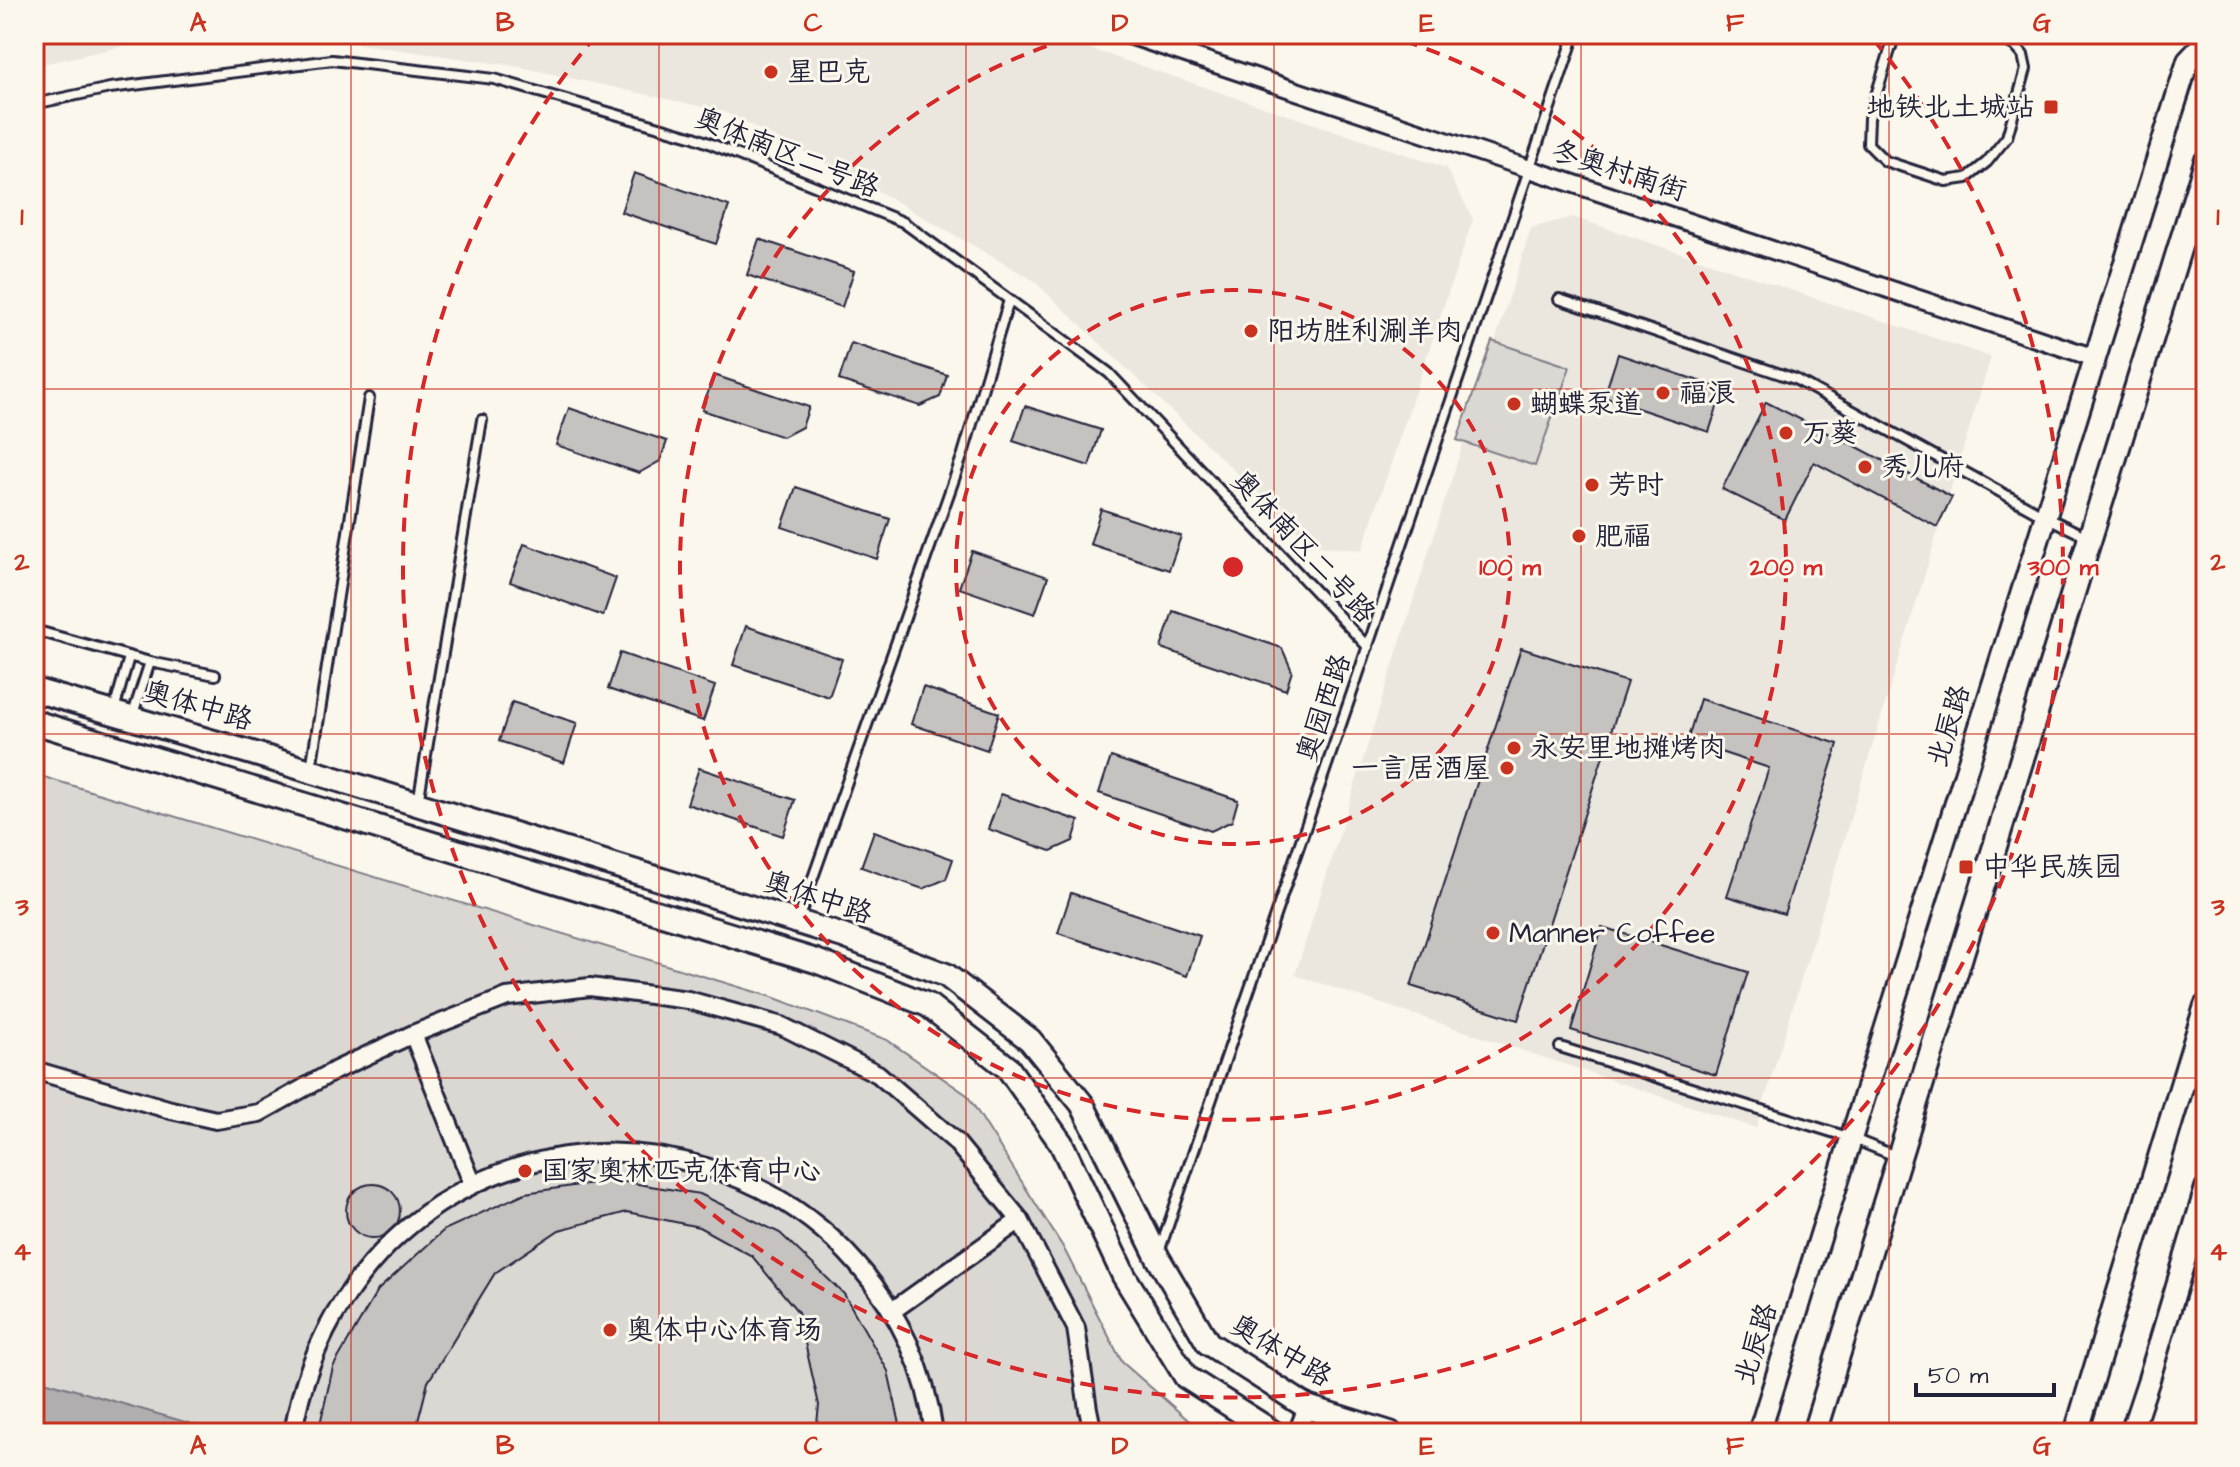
<svg xmlns="http://www.w3.org/2000/svg" width="2240" height="1467" font-family="'Architects Daughter','LXGW WenKai TC',sans-serif">
<rect width="100%" height="100%" fill="#fbf7ec"/>
<filter id="ink" filterUnits="userSpaceOnUse"><feTurbulence type="fractalNoise" baseFrequency=".0125" numOctaves="2"/><feDisplacementMap in="SourceGraphic" scale="16" xChannelSelector="R" yChannelSelector="G"/><feConvolveMatrix kernelMatrix="1 2 1 2 8 2 1 2 1" color-interpolation-filters="sRGB"/></filter>
<g filter="url(#ink)">
<!-- built -->
<path fill="#ebe7df" d="M34,34H1046L1446,168L1473,219L1362,550L1314,546L1033,280L850,175L722,111L520,67L310,37L138,43L34,66Z
M1573,217L1991,357L1756,1128L1295,975L1531,228Z"/>
<!-- park -->
<path fill="#dbd8d3" stroke="#7e7d87" stroke-width="2" d="M1492,341L1570,367L1535,466L1457,440Z
M34,774L772,997L887,1040L967,1095L1063,1247L1122,1362L1203,1433H34Z"/>
<!-- water -->
<path fill="#b1aeb0" stroke="#787681" stroke-width="2" d="M34,1378L206,1428V1433H34Z"/>
<!-- building -->
<path fill="#c6c2c0" stroke="#22223b" stroke-width="2" d="M634,173L729,206L716,244L621,212Z
M759,239L854,271L842,307L747,275Z
M851,343L947,375L940,397L920,406L839,380Z
M1618,354L1723,389L1709,432L1604,397Z
M714,375L809,407L802,427L783,437L702,410Z
M1766,402L1847,443L1848,442L1952,497L1937,527L1814,462L1785,520L1722,489Z
M1025,406L1101,430L1089,466L1013,441Z
M569,408L667,441L660,461L639,473L556,445Z
M796,487L890,519L877,559L782,527Z
M1101,509L1181,536L1169,570L1090,544Z
M524,544L616,578L603,616L510,582Z
M972,551L1048,577L1035,614L959,588Z
M1173,611L1282,648L1292,671L1286,690L1161,648Z
M746,626L842,659L829,697L733,665Z
M1521,648L1627,682L1518,1020L1411,986Z
M620,653L715,686L703,721L608,689Z
M923,687L999,713L987,750L911,724Z
M1700,699L1838,744L1784,914L1727,896L1769,768L1687,741Z
M512,702L577,723L564,763L499,741Z
M1111,757L1238,800L1232,821L1211,831L1099,793Z
M699,768L795,800L783,836L687,804Z
M1001,794L1079,821L1073,841L1051,851L988,829Z
M874,831L953,859L946,879L923,889L861,867Z
M1071,893L1200,936L1187,976L1058,933Z
M1602,927L1748,972L1716,1075L1571,1030Z
M613,1180L700,1194L780,1233L844,1294L888,1371L902,1433H816L819,1405L798,1312L752,1256L699,1227L627,1212L559,1230L495,1273L428,1382L415,1433H318L333,1367L378,1290L444,1230L525,1193Z
M346 1211a27 27 0 1 1 54 0a27 27 0 1 1-54 0Z"/>
<g fill="none" stroke-linecap="round" stroke-linejoin="round">
<defs>
<path id="service" d="M1895,34L1869,118L1868,144L1885,161L1946,181L1967,178L1987,162L2007,137L2026,69L2023,55L2015,46L2005,40L1989,34
M34,104L110,88L332,60L494,79L694,137L903,222L1109,373L1368,647
M1559,299L1795,379L2046,517L2089,538
M34,630L150,662L215,675
M114,710L129,657
M132,717L150,662
M311,769L369,398
M418,803L482,420
M798,920L963,454L1009,300
M1560,1047L1851,1138L1898,1157
M1159,1252L1357,678L1575,34"/>
<path id="minor" d="M1126,34L2095,358
M413,1034L473,1185
M34,1070L171,1110L216,1120L259,1113L336,1070L413,1034L507,997L590,987L688,1000L782,1026L878,1074L955,1141L1020,1220L1076,1328L1088,1409L1093,1433
M892,1311L1020,1220
M293,1433C324,1237 513,1108 706,1167C765,1185 817,1218 857,1264C899,1312 926,1370 934,1433
M1297,1433L1307,1407"/>
<path id="tertiary" d="M1759,1433L2188,61L2206,42
M2131,1433L2149,1379L2206,1188"/>
<path id="secondary" d="M34,690L252,753L843,936L946,975L1030,1040L1082,1104L1158,1258L1208,1343L1307,1407L1390,1433
M34,722L816,961L928,1005L1008,1068L1061,1143L1124,1276L1186,1377L1274,1433
M1814,1433L2206,162
M2076,1433L2206,1006"/>
</defs>
<!-- service casing -->
<use href="#service" stroke="#22223b" stroke-width="14"/>
<!-- minor casing -->
<use href="#minor" stroke="#22223b" stroke-width="22"/>
<!-- tertiary casing -->
<use href="#tertiary" stroke="#22223b" stroke-width="26"/>
<!-- secondary casing -->
<use href="#secondary" stroke="#22223b" stroke-width="28"/>
<!-- service -->
<use href="#service" stroke="#fbf7ec" stroke-width="8"/>
<!-- minor -->
<use href="#minor" stroke="#fbf7ec" stroke-width="16"/>
<!-- tertiary -->
<use href="#tertiary" stroke="#fbf7ec" stroke-width="20"/>
<!-- secondary -->
<use href="#secondary" stroke="#fbf7ec" stroke-width="22"/>
</g>
</g>
<!-- grid -->
<path fill="none" stroke="#c8321e" stroke-width="2" stroke-opacity="0.55" d="M351,34V1433M659,34V1433M966,34V1433M1274,34V1433M1581,34V1433M1889,34V1433M34,389H2206M34,734H2206M34,1078H2206"/>
<!-- distance rings -->
<g fill="none" stroke="#d62828" stroke-width="4" stroke-dasharray="14 10">
<circle cx="1233" cy="567" r="277"/>
<path d="M1381 34A553 553 0 1 1 1085 34"/>
<path d="M1873 39A830 830 0 1 1 593 39"/>
</g>
<!-- markers -->
<g fill="#c8321e" stroke="#fbf7ec" stroke-width="3">
<circle cx="771" cy="72" r="8"/>
<rect x="2043" y="99" width="16" height="16" rx="4"/>
<circle cx="1251" cy="331" r="8"/>
<circle cx="1663" cy="393" r="8"/>
<circle cx="1514" cy="404" r="8"/>
<circle cx="1786" cy="433" r="8"/>
<circle cx="1865" cy="467" r="8"/>
<circle cx="1592" cy="485" r="8"/>
<circle cx="1579" cy="536" r="8"/>
<circle cx="1514" cy="748" r="8"/>
<circle cx="1507" cy="768" r="8"/>
<rect x="1958" y="859" width="16" height="16" rx="4"/>
<circle cx="1493" cy="933" r="8"/>
<circle cx="525" cy="1171" r="8"/>
<circle cx="610" cy="1330" r="8"/>
</g>
<g text-anchor="middle" dominant-baseline="central" stroke-width="6" stroke-linejoin="round" paint-order="stroke">
<!-- poi labels -->
<g font-size="28" fill="#22223b" stroke="#fbf7ec" text-anchor="start">
<text x="787" y="72">星巴克</text>
<text x="2035" y="107" text-anchor="end">地铁北土城站</text>
<text x="1267" y="331">阳坊胜利涮羊肉</text>
<text x="1679" y="393">福浪</text>
<text x="1530" y="404">蝴蝶泵道</text>
<text x="1802" y="433">万葵</text>
<text x="1881" y="467">秀儿府</text>
<text x="1608" y="485">芳时</text>
<text x="1595" y="536">肥福</text>
<text x="1530" y="748">永安里地摊烤肉</text>
<text x="1491" y="768" text-anchor="end">一言居酒屋</text>
<text x="1982" y="867">中华民族园</text>
<text x="1509" y="933">Manner Coffee</text>
<text x="541" y="1171">国家奥林匹克体育中心</text>
<text x="626" y="1330">奥体中心体育场</text>
</g>
<!-- street labels -->
<g font-size="28" fill="#22223b" stroke="#fbf7ec">
<text transform="translate(787 153) rotate(22)">奥体南区二号路</text>
<text transform="translate(1619 171) rotate(18)">冬奥村南街</text>
<text transform="translate(1303 547) rotate(47)">奥体南区二号路</text>
<text transform="translate(198 706) rotate(16)">奥体中路</text>
<text transform="translate(1324 708) rotate(-71)">奥园西路</text>
<text transform="translate(1949 726) rotate(-73)">北辰路</text>
<text transform="translate(818 898) rotate(18)">奥体中路</text>
<text transform="translate(1756 1344) rotate(-73)">北辰路</text>
<text transform="translate(1281 1351) rotate(31)">奥体中路</text>
</g>
</g>
<circle cx="1233" cy="567" r="12" fill="#d62828" stroke="#fbf7ec" stroke-width="4"/>
<g font-size="24" text-anchor="middle" font-weight="bold" fill="#d62828" stroke="#fbf7ec" stroke-width="6" stroke-linejoin="round" paint-order="stroke">
<text x="1510" y="575">100 m</text>
<text x="1786" y="575">200 m</text>
<text x="2063" y="575">300 m</text>
</g>
<!-- margin -->
<rect width="2240" height="1467" fill="none" stroke="#fbf7ec" stroke-width="88"/>
<!-- scale -->
<path d="M1916 1383v12h138v-12" fill="none" stroke="#22223b" stroke-width="4"/>
<text x="1928" y="1383" font-size="24" fill="#22223b" stroke="#fbf7ec" stroke-width="6" paint-order="stroke">50 m</text>
<rect x="44" y="44" width="2152" height="1379" fill="none" stroke="#c8321e" stroke-width="3"/>
<g font-size="26" text-anchor="middle" font-weight="bold" fill="#c8321e">
<text x="198" y="31">A</text>
<text x="505" y="31">B</text>
<text x="813" y="31">C</text>
<text x="1120" y="31">D</text>
<text x="1427" y="31">E</text>
<text x="1735" y="31">F</text>
<text x="2042" y="31">G</text>
<text x="22" y="225">1</text>
<text x="2218" y="225">1</text>
<text x="22" y="570">2</text>
<text x="2218" y="570">2</text>
<text x="22" y="915">3</text>
<text x="2218" y="915">3</text>
<text x="22" y="1260">4</text>
<text x="2218" y="1260">4</text>
<text x="198" y="1454">A</text>
<text x="505" y="1454">B</text>
<text x="813" y="1454">C</text>
<text x="1120" y="1454">D</text>
<text x="1427" y="1454">E</text>
<text x="1735" y="1454">F</text>
<text x="2042" y="1454">G</text>
</g>
</svg>
